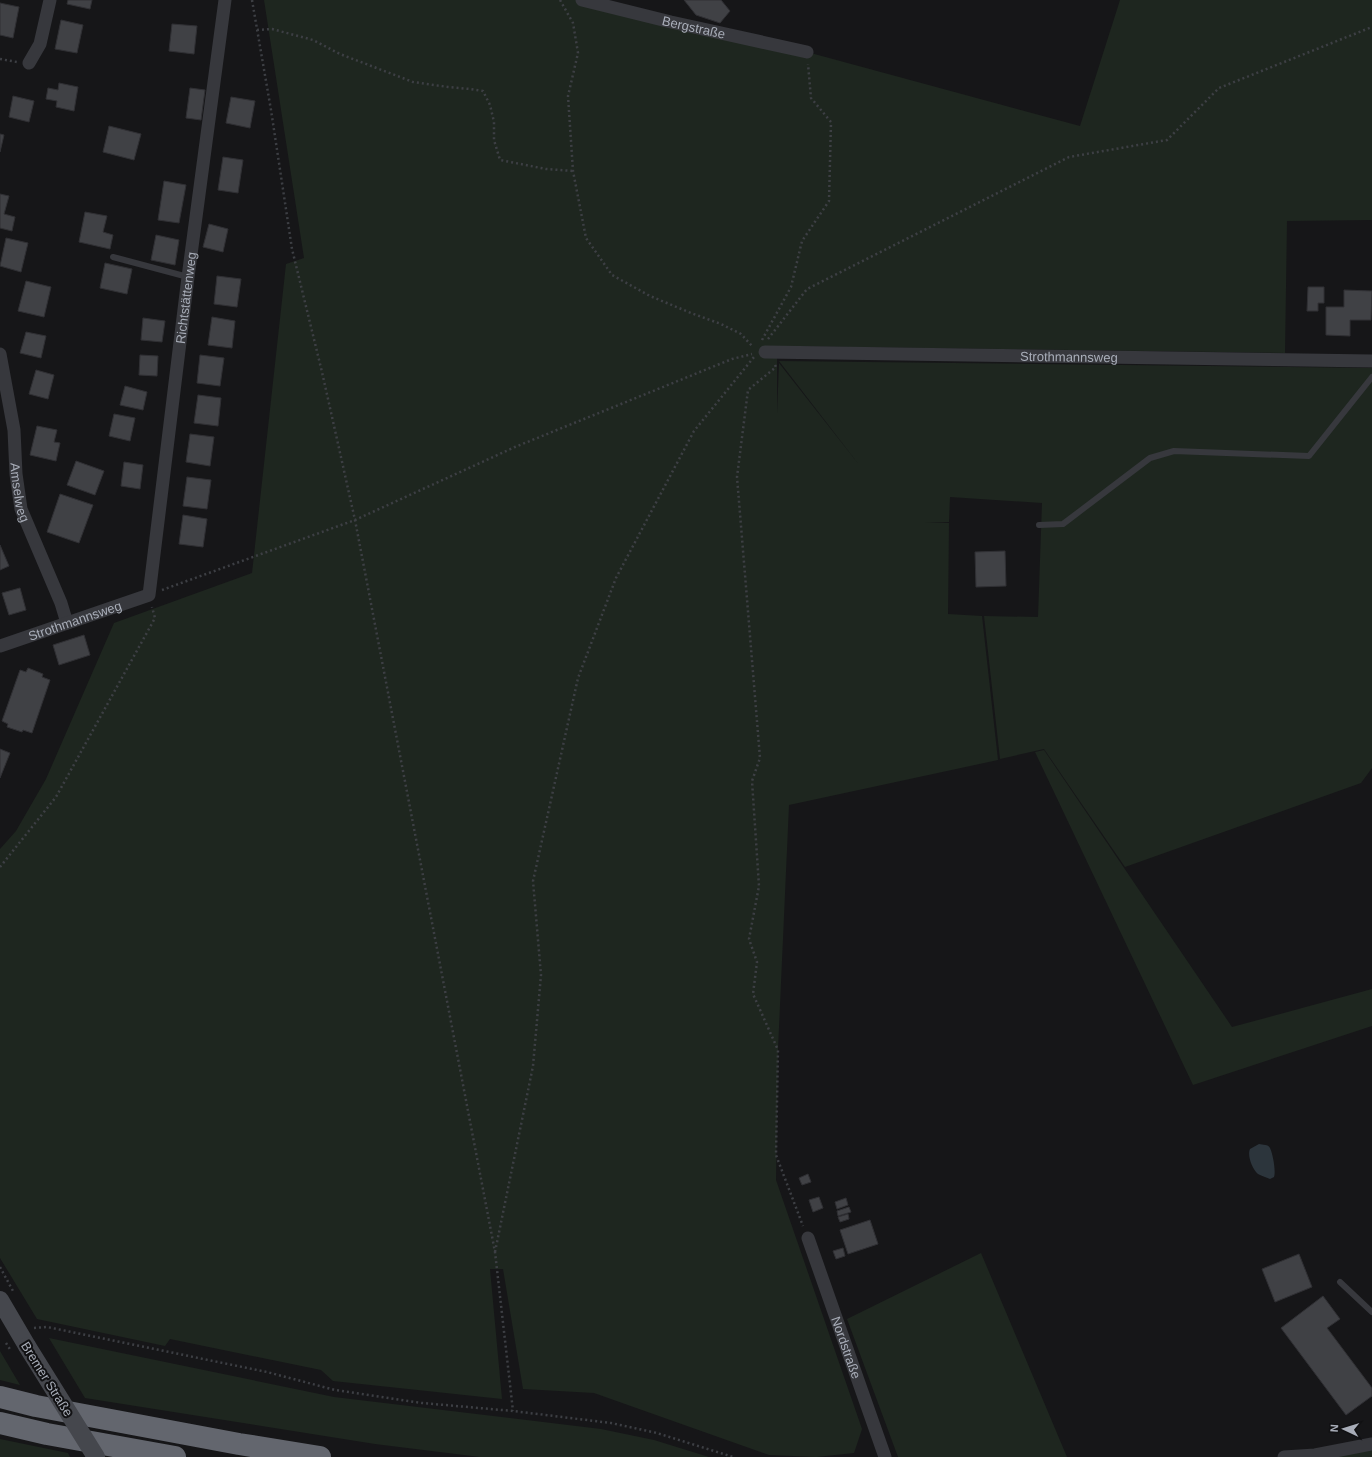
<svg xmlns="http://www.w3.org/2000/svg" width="1372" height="1457" font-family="Helvetica,sans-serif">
<rect width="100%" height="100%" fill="#161618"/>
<!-- green -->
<path fill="#1e261f" d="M264,0H582L807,52L1080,126L1120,0H1372V220L1287,221L1285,353L777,346V414L779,363L860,466L779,361L1372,368V768L1361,783L1125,867L1044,749L1000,759L984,616L1038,617L1042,503L950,497L949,522H925L949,523L948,614L982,616L998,760L789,805L778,1050L776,1180L862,1429L854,1453L816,1457L769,1455L594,1393L523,1389L503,1269H490L502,1399L333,1381L321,1370L170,1339L165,1346L37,1319L0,1258V849L16,831L46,779L114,623L252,573L286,264L304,258Z
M1044,750L1232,1027L1372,989V1026L1193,1085L1035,752Z
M981,1253L1067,1457H898L847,1319Z
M49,1338L334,1397L601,1429L654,1440L709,1457H480L375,1444L85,1398Z
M0,1351L20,1385L0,1380Z
M0,1439L68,1453L70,1457H0Z
M1372,1450V1457H1331Z"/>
<!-- water -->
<path fill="#2c353c" d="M1259,1144C1263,1145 1268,1144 1270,1148C1273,1154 1276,1172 1274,1177L1270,1179C1266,1177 1261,1176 1258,1174C1252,1169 1247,1155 1250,1149Z"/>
<!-- building -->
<path fill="#404145" stroke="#303034" d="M68,0H92L90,9L67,4Z
M684,0H721L730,11L720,23L696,15Z
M0,3L19,7L13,38L0,35Z
M61,20L83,25L77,53L55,49Z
M172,24L197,26L194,54L169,51Z
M59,83L78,87L74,111L56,107L57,101L46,99L48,88L58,90Z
M190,88L205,90L201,120L186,118Z
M13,96L34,101L29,122L9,117Z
M231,97L255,101L250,128L226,123Z
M109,126L141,134L134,160L103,152Z
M0,134L4,135L0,152Z
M223,157L243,160L238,193L218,190Z
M164,181L186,185L179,223L158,220Z
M0,194L9,196L4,214L15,217L12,231L0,228Z
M85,212L107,216L103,232L113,235L110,249L79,242Z
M209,224L228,229L223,252L203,247Z
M156,235L179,240L175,265L151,260Z
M6,238L28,243L21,272L0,266Z
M105,263L132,269L127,294L100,288Z
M217,276L241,279L237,307L214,304Z
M26,281L51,287L44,317L18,311Z
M1308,287H1324V303H1318V311H1307Z
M1344,290L1372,291L1371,320H1350V336L1326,335V307H1344Z
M212,317L235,321L232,348L208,345Z
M143,318L165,321L162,342L141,340Z
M26,332L46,336L41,358L20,353Z
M140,355L158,356L157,376L139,375Z
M200,355L224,358L220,386L197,383Z
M36,370L54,375L48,399L29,394Z
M125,386L147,392L143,410L120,405Z
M198,395L221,398L218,426L194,423Z
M114,414L135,418L130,441L109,436Z
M37,426L57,430L54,442L60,443L56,461L30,455Z
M190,434L214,437L210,466L186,462Z
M76,461L104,471L95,495L67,485Z
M124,462L143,465L140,489L121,486Z
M187,477L211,480L207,509L183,506Z
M60,494L93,505L79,543L47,532Z
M183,515L207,519L203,547L179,544Z
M0,545L9,566L0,570Z
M1005,551L1006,586L976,587L975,552Z
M20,588L26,610L9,615L2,593Z
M84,635L90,655L59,665L53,645Z
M28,668L43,674L42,677L50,680L32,733L23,730L22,732L7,727L8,724L2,721L20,670L26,672Z
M0,749L10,753L0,778Z
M808,1174L811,1182L802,1185L799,1178Z
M819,1197L823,1208L813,1212L809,1200Z
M846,1198L848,1205L837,1209L835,1202Z
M849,1207L851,1212L838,1216L837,1211Z
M848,1214L849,1219L840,1222L838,1217Z
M870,1220L878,1244L848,1254L840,1230Z
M843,1248L845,1256L836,1259L833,1251Z
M1299,1254L1312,1287L1275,1302L1262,1269Z
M1323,1296L1340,1319L1327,1328L1372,1388V1396L1346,1415L1281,1328Z"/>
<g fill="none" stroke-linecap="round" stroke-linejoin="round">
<!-- path -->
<path stroke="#3d3f44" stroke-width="2.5" stroke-dasharray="2 3" stroke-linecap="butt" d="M252,0L271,110L292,249L322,372L355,520L495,1252L513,1411
M560,0L573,23L578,53L568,96L573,171L586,238L612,275L650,296L691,313L721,324L741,334L753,347
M257,30L272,29L313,40L340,54L413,82L448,87L470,89L483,91L490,105L494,122V140L500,160L546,169L573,171
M0,59L17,62
M768,339L807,289L1069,157L1167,140L1219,88L1372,27
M762,340L791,287L802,241L829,201L831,122L811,98L808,64
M775,365L776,367L748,390L737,477L760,758L752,781L759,886L749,939L757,962L753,994L778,1050L776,1155L803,1226
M162,590L355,520L515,447L732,359L752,354
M0,867L56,797L155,618L152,607
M495,1252L533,1066L541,975L533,881L578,678L616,578L694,431L754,357
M0,1267L13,1291
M34,1328L47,1327L267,1372L335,1390L422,1403L513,1411L611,1423L657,1433L733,1457"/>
<!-- lane -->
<path stroke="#37383d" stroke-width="6" d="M113,257L188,277
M1039,525L1063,524L1150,458L1174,451L1309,456L1372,377
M1340,1282L1372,1312"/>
<!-- street -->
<g stroke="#37383d" stroke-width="13">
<path id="s1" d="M582,0L671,22L807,52"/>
<path d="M29,63L40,44L50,0"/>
<path id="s2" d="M765,352L1372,361"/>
<path id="s3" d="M0,354L14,430L16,474L21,509L61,603L67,623"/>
<path id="s4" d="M0,646L149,595L188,277L225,0"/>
<path id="s5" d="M808,1238L885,1457"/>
<path d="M1284,1457L1315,1455L1372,1444"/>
</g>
<!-- secondary -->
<path stroke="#45474d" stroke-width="18" d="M0,1300L27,1346"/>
<!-- highway -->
<path stroke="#63666e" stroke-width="22" d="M0,1397L36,1406L239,1444L320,1457
M0,1423L47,1434L175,1457"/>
<!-- path-bridge -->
<path stroke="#3d3f44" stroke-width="2.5" stroke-dasharray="2 3" stroke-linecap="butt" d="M6,1343L11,1351"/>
<!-- secondary-bridge -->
<path stroke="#45474d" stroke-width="18" d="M27,1346L96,1457"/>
</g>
<g text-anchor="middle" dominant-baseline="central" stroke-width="4" stroke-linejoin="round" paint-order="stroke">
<!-- street labels -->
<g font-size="13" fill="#a8adb8" stroke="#111113">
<text stroke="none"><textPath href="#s1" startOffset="115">Bergstraße</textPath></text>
<text stroke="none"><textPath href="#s4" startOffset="457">Richtstättenweg</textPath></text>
<text stroke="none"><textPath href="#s2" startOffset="304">Strothmannsweg</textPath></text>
<text stroke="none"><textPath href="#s3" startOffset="140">Amselweg</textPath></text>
<text stroke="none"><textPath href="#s4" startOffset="79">Strothmannsweg</textPath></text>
<text stroke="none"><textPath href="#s5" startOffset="116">Nordstraße</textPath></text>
<text transform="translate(47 1379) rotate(58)">Bremer Straße</text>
</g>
</g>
<!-- north arrow -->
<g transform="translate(1344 1429) rotate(274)" stroke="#111113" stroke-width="3" paint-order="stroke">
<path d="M0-3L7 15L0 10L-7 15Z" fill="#a8adb8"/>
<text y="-6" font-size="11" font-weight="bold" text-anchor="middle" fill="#a8adb8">N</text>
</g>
</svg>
